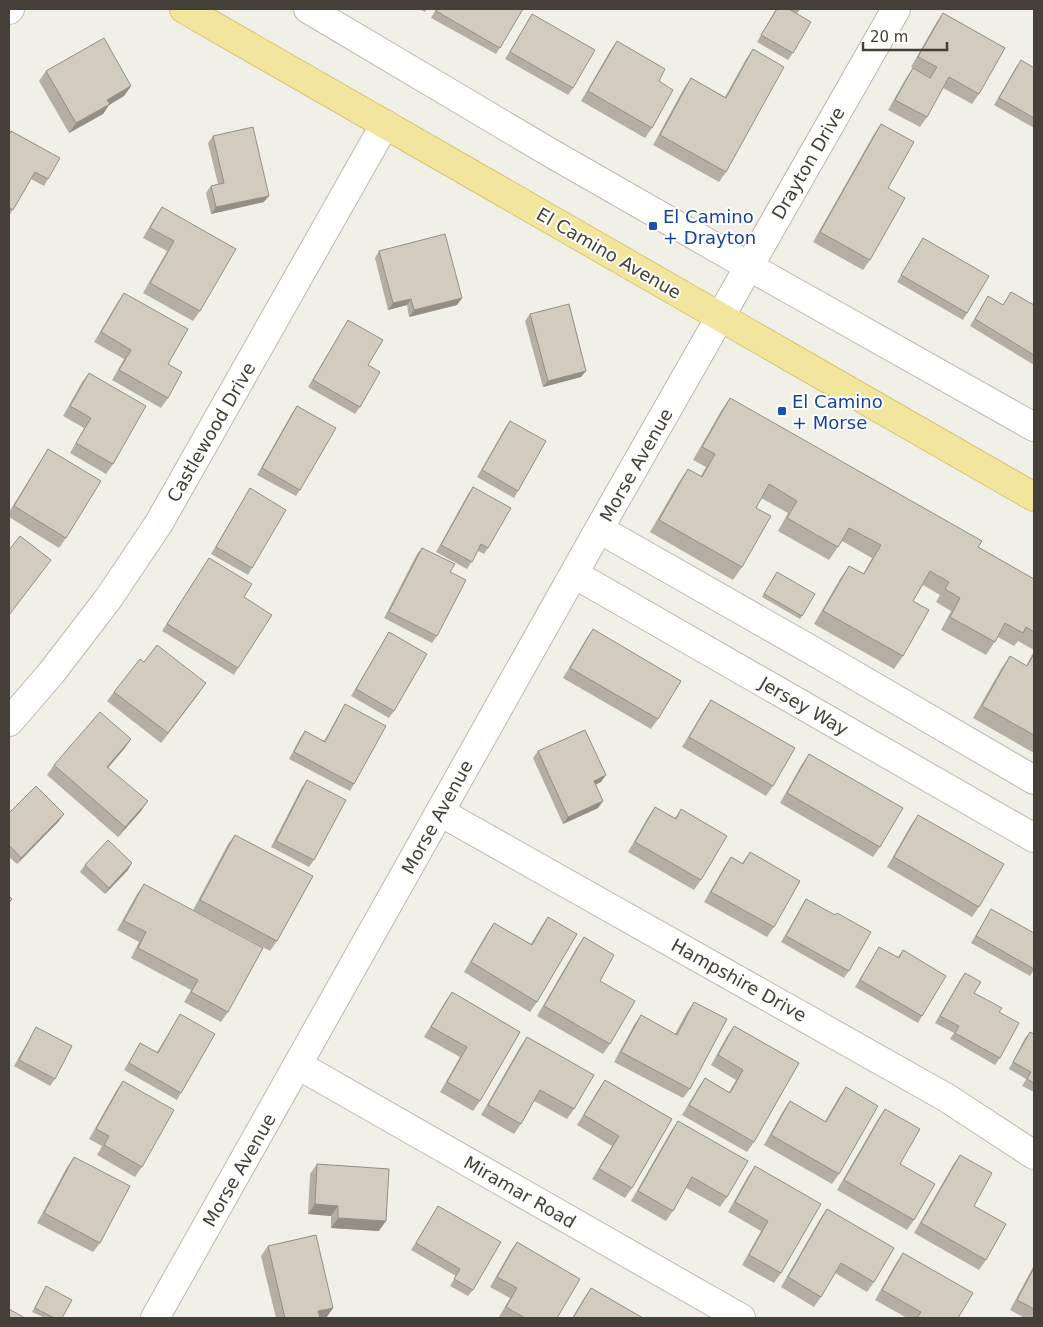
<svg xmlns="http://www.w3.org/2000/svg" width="1043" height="1327" font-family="'DejaVu Sans',sans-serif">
<rect width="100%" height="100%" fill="#f1f0e7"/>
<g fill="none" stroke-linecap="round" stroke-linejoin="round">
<defs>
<path id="minor" d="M308,9L549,152L748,266L1034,427
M9,10L10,9
M599,529L813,651L1034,780
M574,574L1034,838
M9,722L52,672L108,599L159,523L385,124
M440,812L947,1098L1034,1155
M298,1065L741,1318
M155,1318L599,529L896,9"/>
<path id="major" d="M184,9L1034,497"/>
</defs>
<!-- minor casing -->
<use href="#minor" stroke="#bcb8ab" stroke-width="30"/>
<!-- major casing -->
<use href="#major" stroke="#d6c471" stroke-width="30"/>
<!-- minor -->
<use href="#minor" stroke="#fff" stroke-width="28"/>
<!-- major -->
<use href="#major" stroke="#f2e69f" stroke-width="28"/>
</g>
<!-- wall -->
<path fill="#b5afa3" d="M419,9H427L425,12Z
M436,9H523L496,54L431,18Z
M776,9H800L797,14L793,53L788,60L757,42Z
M943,13L979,94L972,104L943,88L927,117L920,127L888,110L906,78L913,68L929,77H930L911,67L936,23Z
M532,14L573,88L568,95L505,59Z
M617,41L659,81L652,128L645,138L581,101L610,51Z
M753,49L726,172L719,182L653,145L684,88L691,78L725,97L746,59Z
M1021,60L1034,68V128L994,105L1016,67Z
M46,71L131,86L124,96L109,105L103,114L69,133L39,81Z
M881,124L888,188L870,260L863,270L813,242L874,134Z
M11,131L48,179L44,186L31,179L9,216V134Z
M213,136L264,202L211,214L206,193L211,186L218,184L208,143Z
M162,207L200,311L193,321L143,293L167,251L143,238L155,217Z
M923,238L967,313L963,320L897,282Z
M379,251L462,298L457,305L409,317L407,305L388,310L375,258Z
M1011,292L1034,305V365L970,326L988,296L1003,305Z
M124,293L168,364V398L161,408L112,380L124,359L94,342L117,303Z
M530,314L586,371L581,377L543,387L525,321Z
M348,320L368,365L360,407L355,414L308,387Z
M89,373L113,464L106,474L70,453L84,428L63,416L82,382Z
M730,398L978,547L1034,579V650L1018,641L1014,646L998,637L986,655L941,630L951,611L936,602L940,595L923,585L913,601L903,656L894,669L814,624L840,579L849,566L863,574L872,558L842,541L829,560L778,531L788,513L761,498L756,508L742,567L733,580L650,532L679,482L688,469L701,476L706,467L693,460L721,411Z
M297,406L300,490L296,496L257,475L292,413Z
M510,421L518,491L514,498L477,477L505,428Z
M48,449L66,538L59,548L9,517V512Z
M473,487L488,548L484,554L478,551L467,569L436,552L468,494Z
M250,488L252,568L248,575L211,554Z
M422,548L450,572L437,636L432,643L384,618L417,554Z
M209,558L244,597L238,668L234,675L162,631Z
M775,575L802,616L800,619L762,597Z
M593,629L658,719L651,729L563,678L586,639Z
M389,632L394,711L389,718L351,696Z
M1034,651V753L973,718L1001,669L1010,656L1026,666Z
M114,692L199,693L161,743L107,701Z
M711,700L773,786L766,796L682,747L704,710Z
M345,704L354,784L350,791L289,759L300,738L305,731L324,741L341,711Z
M131,739L124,749L108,768L141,811L118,837L47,775L54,765Z
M538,751L601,782L595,785L603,801L598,808L563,824L533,758Z
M809,754L880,847L873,857L780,803L802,764Z
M307,780L314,860L309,867L271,847L302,787Z
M655,807L675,818L681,809L701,880L694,890L628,852L648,817Z
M9,813L59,821L17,864L9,857Z
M918,815L979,907L972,917L887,867L911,825Z
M235,835L277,941L270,951L193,910L228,844Z
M750,852L774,927L767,937L704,902L724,867L731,857L742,863Z
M85,865L128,870L105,894L80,872Z
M144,884L228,1012L221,1022L184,1002L191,990L131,958L139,942L117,930L137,894Z
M806,899L835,915L849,971L844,978L781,942L802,906Z
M991,909L1034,933V970L1030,976L971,943Z
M548,917L537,1002L530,1012L464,972L487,933L494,923L531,944L541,927Z
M584,937L600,981L610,1044L603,1054L537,1016L577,947Z
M879,947L898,957L903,950L922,1016L918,1023L855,987Z
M965,973L974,993L999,1012L1000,1058L995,1065L950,1039L954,1033L935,1023L960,980Z
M452,992L520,1032L480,1101L473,1111L440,1092L460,1057L424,1037L445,1002Z
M694,1002L690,1089L683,1098L614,1062L634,1025L641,1015L675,1034L687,1012Z
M180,1014L181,1093L177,1100L124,1070L140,1043L157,1052Z
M734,1026L799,1063L754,1142L747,1152L682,1115L698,1088L705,1078L729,1092L736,1080L711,1065L727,1036Z
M36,1027L55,1079L50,1086L14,1066L32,1034Z
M1030,1032L1034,1034V1092L1022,1086L1026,1079L1009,1069L1025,1038Z
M527,1037L574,1109L567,1119L534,1101L521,1124L514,1134L481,1115L520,1047Z
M605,1080L672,1119L632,1188L625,1198L592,1179L612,1146L577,1125L598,1090Z
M123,1081L142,1167L135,1177L97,1155L102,1146L89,1139L116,1091Z
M846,1087L839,1174L832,1184L764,1145L783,1111L790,1101L825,1121L839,1097Z
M885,1109L914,1220L907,1230L837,1190L878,1119Z
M678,1121L727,1197L720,1207L686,1188L673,1211L666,1221L631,1201L671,1131Z
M960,1155L974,1206L986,1260L979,1270L914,1233L953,1165Z
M74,1157L100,1243L93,1252L37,1223L67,1167Z
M317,1164L379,1231L331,1228V1216L308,1214L310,1174Z
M755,1166L781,1273L774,1283L742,1265L761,1231L728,1212L748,1176Z
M438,1206L473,1290L468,1296L450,1286L456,1276L411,1250Z
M827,1209L874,1282L867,1292L835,1273L821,1297L814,1307L781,1287L820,1219Z
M517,1242L557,1318H502L499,1317L510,1298L490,1287L510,1252Z
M268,1246L333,1308L326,1318H276L261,1256Z
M903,1253L958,1318H907L875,1300L896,1263Z
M1034,1265V1318H1025L1010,1310Z
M46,1286L62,1318H45L32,1312Z
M591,1288L643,1318H572L584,1298Z"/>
<!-- shaded-wall -->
<path fill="#938f85" d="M131,86L124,96L109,105L103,114L69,133L76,123L107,100Z
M269,196L264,202L211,214L216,207Z
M462,298L457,305L409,317L414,310Z
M411,299L407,305L388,310L393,303Z
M586,371L581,377L543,387L548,381Z
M206,683L199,693L161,743L168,733Z
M131,739L124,749L100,777L107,767Z
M606,775L601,782L589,788L594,781Z
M148,801L141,811L118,837L125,827Z
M603,801L598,808L563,824L568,817Z
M64,814L59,821L17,864L21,858Z
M132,863L128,870L105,894L109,888Z
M315,1204L338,1206L331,1216L308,1214Z
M338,1218L386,1221L379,1231L331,1228Z
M333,1308L326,1318H314L318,1311Z"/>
<!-- building -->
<path fill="#d2ccbe" stroke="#938f85" d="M437,9H523L500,48L436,11Z
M777,9H789L811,22L793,53L761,35Z
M943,13L1005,48L979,94L949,77L927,117L895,100L913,68L930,78L937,67L918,57Z
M532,14L595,50L573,88L510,52Z
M104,38L131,86L107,100L110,104L76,123L46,71Z
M617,41L665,69L659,81L673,90L652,128L588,91Z
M753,49L784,67L726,172L660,135L691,78L726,98Z
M1021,60L1034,68V118L999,98Z
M881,124L914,142L888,188L905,198L870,260L820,232Z
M253,127L269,196L216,207L211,186L224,183L213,136Z
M11,131L60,158L48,179L35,172L13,210L9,207V135Z
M162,207L236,249L200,311L150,283L174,241L150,228Z
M445,234L462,298L414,310L411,299L393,303L379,251Z
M923,238L989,276L967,313L901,275Z
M1011,292L1034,305V355L975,319L988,296L1003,305Z
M124,293L188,329L168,364L182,372L168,398L119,370L131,350L101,332Z
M569,304L586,371L548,381L530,314Z
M348,320L383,340L368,365L380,372L360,407L313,380Z
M89,373L146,406L113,464L76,443L91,418L70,406Z
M730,398L982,541L978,547L1034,579V632L1026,627L1023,633L1005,623L995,642L950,617L960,598L945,589L949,582L930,571L913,601L929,610L903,656L823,611L849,566L864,574L881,545L849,528L838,547L787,518L797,501L769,484L756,508L771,516L742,567L659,520L688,469L702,477L715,454L702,447Z
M297,406L336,428L300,490L262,468Z
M510,421L546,441L518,491L482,470Z
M48,449L101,481L66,538L14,506Z
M473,487L511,508L488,548L481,544L472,562L441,545Z
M250,488L286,510L252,568L216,547Z
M20,536L51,560L9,615V550Z
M422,548L455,564L450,572L466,580L437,636L389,612Z
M209,558L252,584L244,597L272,615L238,668L167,624Z
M777,572L815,594L802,616L764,594Z
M593,629L681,681L658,719L570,668Z
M389,632L427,654L394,711L356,689Z
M157,645L206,683L168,733L114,692L140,659L144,662Z
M1034,654V735L982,706L1010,656L1027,666Z
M711,700L795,748L773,786L689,737Z
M345,704L386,726L354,784L294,752L305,731L325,742Z
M100,712L131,739L107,767L148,801L125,827L54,765Z
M585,730L606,775L594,781L603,801L568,817L538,751Z
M809,754L903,808L880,847L787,793Z
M307,780L346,800L314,860L276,841Z
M36,786L64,814L21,858L9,845V813Z
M655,807L676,819L681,809L727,836L701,880L635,842Z
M918,815L1004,864L979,907L894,857Z
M235,835L313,876L277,941L200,900Z
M108,840L132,863L109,888L85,865Z
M750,852L800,881L774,927L711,892L731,857L743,864Z
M144,884L263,948L228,1012L191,992L198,980L138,948L146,932L124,921Z
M9,896L12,899L9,903Z
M806,899L835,915L837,913L871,932L849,971L786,936Z
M991,909L1034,933V969L976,936Z
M548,917L577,934L537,1002L471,962L494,923L532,945Z
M584,937L614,955L600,981L635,1001L610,1044L544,1006Z
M879,947L899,958L903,950L946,976L922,1016L860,980Z
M965,973L981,982L974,993L1002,1008L999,1012L1019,1023L1000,1058L955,1033L959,1026L940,1016Z
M452,992L520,1032L480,1101L447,1082L467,1047L431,1027Z
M694,1002L727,1019L690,1089L621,1052L641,1015L677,1035Z
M180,1014L215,1034L181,1093L129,1063L140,1043L158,1053Z
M734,1026L799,1063L754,1142L689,1105L705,1078L730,1093L743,1070L718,1055Z
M36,1027L72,1046L55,1079L19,1060Z
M1030,1032L1034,1034V1083L1027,1079L1031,1072L1013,1062Z
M527,1037L594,1075L574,1109L540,1090L521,1124L488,1105Z
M605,1080L672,1119L632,1188L599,1169L619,1136L584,1115Z
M123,1081L174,1110L142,1167L104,1145L109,1136L96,1129Z
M846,1087L878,1106L839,1174L771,1135L790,1101L826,1122Z
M885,1109L920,1129L900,1164L935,1184L914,1220L844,1180Z
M678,1121L748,1161L727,1197L692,1177L673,1211L638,1191Z
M960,1155L992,1173L974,1206L1006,1224L986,1260L921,1223Z
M74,1157L130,1186L100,1243L44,1213Z
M317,1164L389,1169L386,1221L338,1218V1206L315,1204Z
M755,1166L821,1204L781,1273L749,1255L768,1221L735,1202Z
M438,1206L501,1242L473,1290L454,1279L460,1269L416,1243Z
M827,1209L894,1248L874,1282L841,1263L821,1297L788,1277Z
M316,1235L333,1308L318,1311L320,1318H285L268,1246Z
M517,1242L580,1279L557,1318H525L506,1307L517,1288L497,1277Z
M903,1253L973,1293L958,1318H917L921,1312L882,1290Z
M1034,1268V1309L1017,1300Z
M46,1286L72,1300L62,1318H54L35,1308Z
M591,1288L643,1318H573Z
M9,1309L25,1318H9Z"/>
<!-- markers -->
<g fill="#1a4fb4" stroke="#fff" stroke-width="2">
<rect x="648" y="221" width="10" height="10" rx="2.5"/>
<rect x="777" y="406" width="10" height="10" rx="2.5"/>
</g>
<g text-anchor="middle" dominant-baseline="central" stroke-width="4" stroke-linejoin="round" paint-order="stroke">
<!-- street labels -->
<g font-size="18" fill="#444037" stroke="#fff">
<text transform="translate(808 163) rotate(-60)">Drayton Drive</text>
<text transform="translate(609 253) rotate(30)">El Camino Avenue</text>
<text transform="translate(211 432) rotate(-60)">Castlewood Drive</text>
<text transform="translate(636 465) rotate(-60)">Morse Avenue</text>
<text transform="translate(804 706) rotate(30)">Jersey Way</text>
<text transform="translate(437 817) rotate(-61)">Morse Avenue</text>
<text transform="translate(739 980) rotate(29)">Hampshire Drive</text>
<text transform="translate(239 1170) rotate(-60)">Morse Avenue</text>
<text transform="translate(520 1192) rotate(30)">Miramar Road</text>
</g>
<!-- transit labels -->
<g font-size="18" fill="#164399" stroke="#fff" text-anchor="start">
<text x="663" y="216">El Camino<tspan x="663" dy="21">+ Drayton</tspan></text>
<text x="792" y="401">El Camino<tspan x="792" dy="21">+ Morse</tspan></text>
</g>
</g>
<!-- border -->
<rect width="1043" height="1327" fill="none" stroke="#444037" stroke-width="20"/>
<!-- scale -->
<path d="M863 42v8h84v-8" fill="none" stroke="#444037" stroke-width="2.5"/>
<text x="870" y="42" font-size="15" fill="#444037" stroke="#ffffff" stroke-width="4" paint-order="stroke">20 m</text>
</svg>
